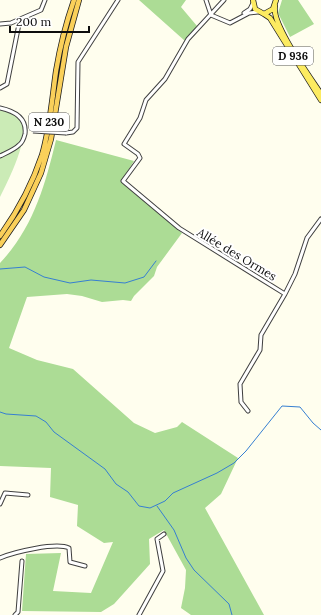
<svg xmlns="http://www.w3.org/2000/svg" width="321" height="615" font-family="Lora,serif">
<rect width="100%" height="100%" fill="#fffeee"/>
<!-- green -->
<path fill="#cbebb6" d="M0,110C7,112 15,113 20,119C32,135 8,181 0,197Z"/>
<!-- forest -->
<path fill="#acdc95" d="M139,0H186L181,7L197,26L185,41Z
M282,0H298L314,24L290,37L278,13Z
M56,140L134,161L121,182L182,233L157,267L154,276L134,296L131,301L123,300L102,302L82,296L67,294L27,297L9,348L37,360L73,369L134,423L155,433L177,427L182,422L238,458L221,494L205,508L264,615H191L181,608L185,588L186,570L164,530L149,539L150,564L114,604L101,612L22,611L26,554L61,553L53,591L91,593L113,542L104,543L77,526L78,505L50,497L51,468L0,466V263C33,228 45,186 56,140Z"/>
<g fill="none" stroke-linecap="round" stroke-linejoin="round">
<!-- stream -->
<path stroke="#367fd1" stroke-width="1" d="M0,269L25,267L44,277L70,283L91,280L125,283L144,277L156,261
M0,412L6,414L36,416L46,422L54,432L105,469L116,484L128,492L139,506L150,508L165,501L173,493L217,473L234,463L246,451L282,406L300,407L313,423L321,430
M157,506L174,530L186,558L194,570L229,604L232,615"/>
<defs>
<path id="minor" d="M206,0L211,15L230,23L249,13L258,12
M224,0L188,39L165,79L146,100L140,118L124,144L138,154L140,158L123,181L179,228L285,294
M244,13L250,9L253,3
M0,24L11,23L41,10L45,0
M0,88L7,84L20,19
M0,108C14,111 27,118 25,134C24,138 22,143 19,145C14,150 6,153 0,156
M66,133L73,132L77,128L78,62L118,0
M248,411L241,402L240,384L260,350L261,335L285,294L295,274L307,238L321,219
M0,504L5,493L28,495
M0,558C14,552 56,542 69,548L70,562L85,566
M15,615L18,612L22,561
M139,615L163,571L157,539L164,534"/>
<path id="primary" d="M253,0L255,9L264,14L273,9L276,0
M275,6C271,24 310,77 321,94
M264,14L270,18L321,100"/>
<path id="trunk" d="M0,236C18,211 32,185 42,155C50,128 52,99 56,71C60,47 66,23 74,0
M0,245L24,210L41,173L51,139L66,47L79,0"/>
</defs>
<!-- minor casing -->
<use href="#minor" stroke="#404040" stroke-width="5"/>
<!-- primary casing -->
<use href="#primary" stroke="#1e1e1e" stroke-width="6"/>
<!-- trunk casing -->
<use href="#trunk" stroke="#1e1e1e" stroke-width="6"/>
<!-- minor -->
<use href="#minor" stroke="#fff" stroke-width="3"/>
<!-- primary -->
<use href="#primary" stroke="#fceb61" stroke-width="4.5"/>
<!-- trunk -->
<use href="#trunk" stroke="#fad05a" stroke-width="4.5"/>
<defs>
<path id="minor-bridge" d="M33,131L66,133"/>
</defs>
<!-- minor-bridge casing -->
<use href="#minor-bridge" stroke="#404040" stroke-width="5" stroke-linecap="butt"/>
<!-- minor-bridge -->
<use href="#minor-bridge" stroke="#fff" stroke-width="3"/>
</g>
<g text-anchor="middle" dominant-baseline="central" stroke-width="4" stroke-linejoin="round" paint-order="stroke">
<!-- shield labels -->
<g fill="#fff" stroke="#565656" stroke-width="1">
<rect x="273" y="47" width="40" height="18" rx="3"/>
<rect x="29" y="113" width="40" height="18" rx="3"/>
</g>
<g font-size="11" font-weight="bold" fill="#0d0d0d">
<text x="293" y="56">D 936</text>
<text x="49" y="122">N 230</text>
</g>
<!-- street labels -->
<g font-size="12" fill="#0d0d0d" stroke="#fff">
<text transform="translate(237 254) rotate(31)">Allée des Ormes</text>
</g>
</g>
<!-- scale -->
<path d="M10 26v6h79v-6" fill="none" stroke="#0d0d0d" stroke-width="2"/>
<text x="16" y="26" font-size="12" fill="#0d0d0d" stroke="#ffffff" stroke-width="3" paint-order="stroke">200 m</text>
</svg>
